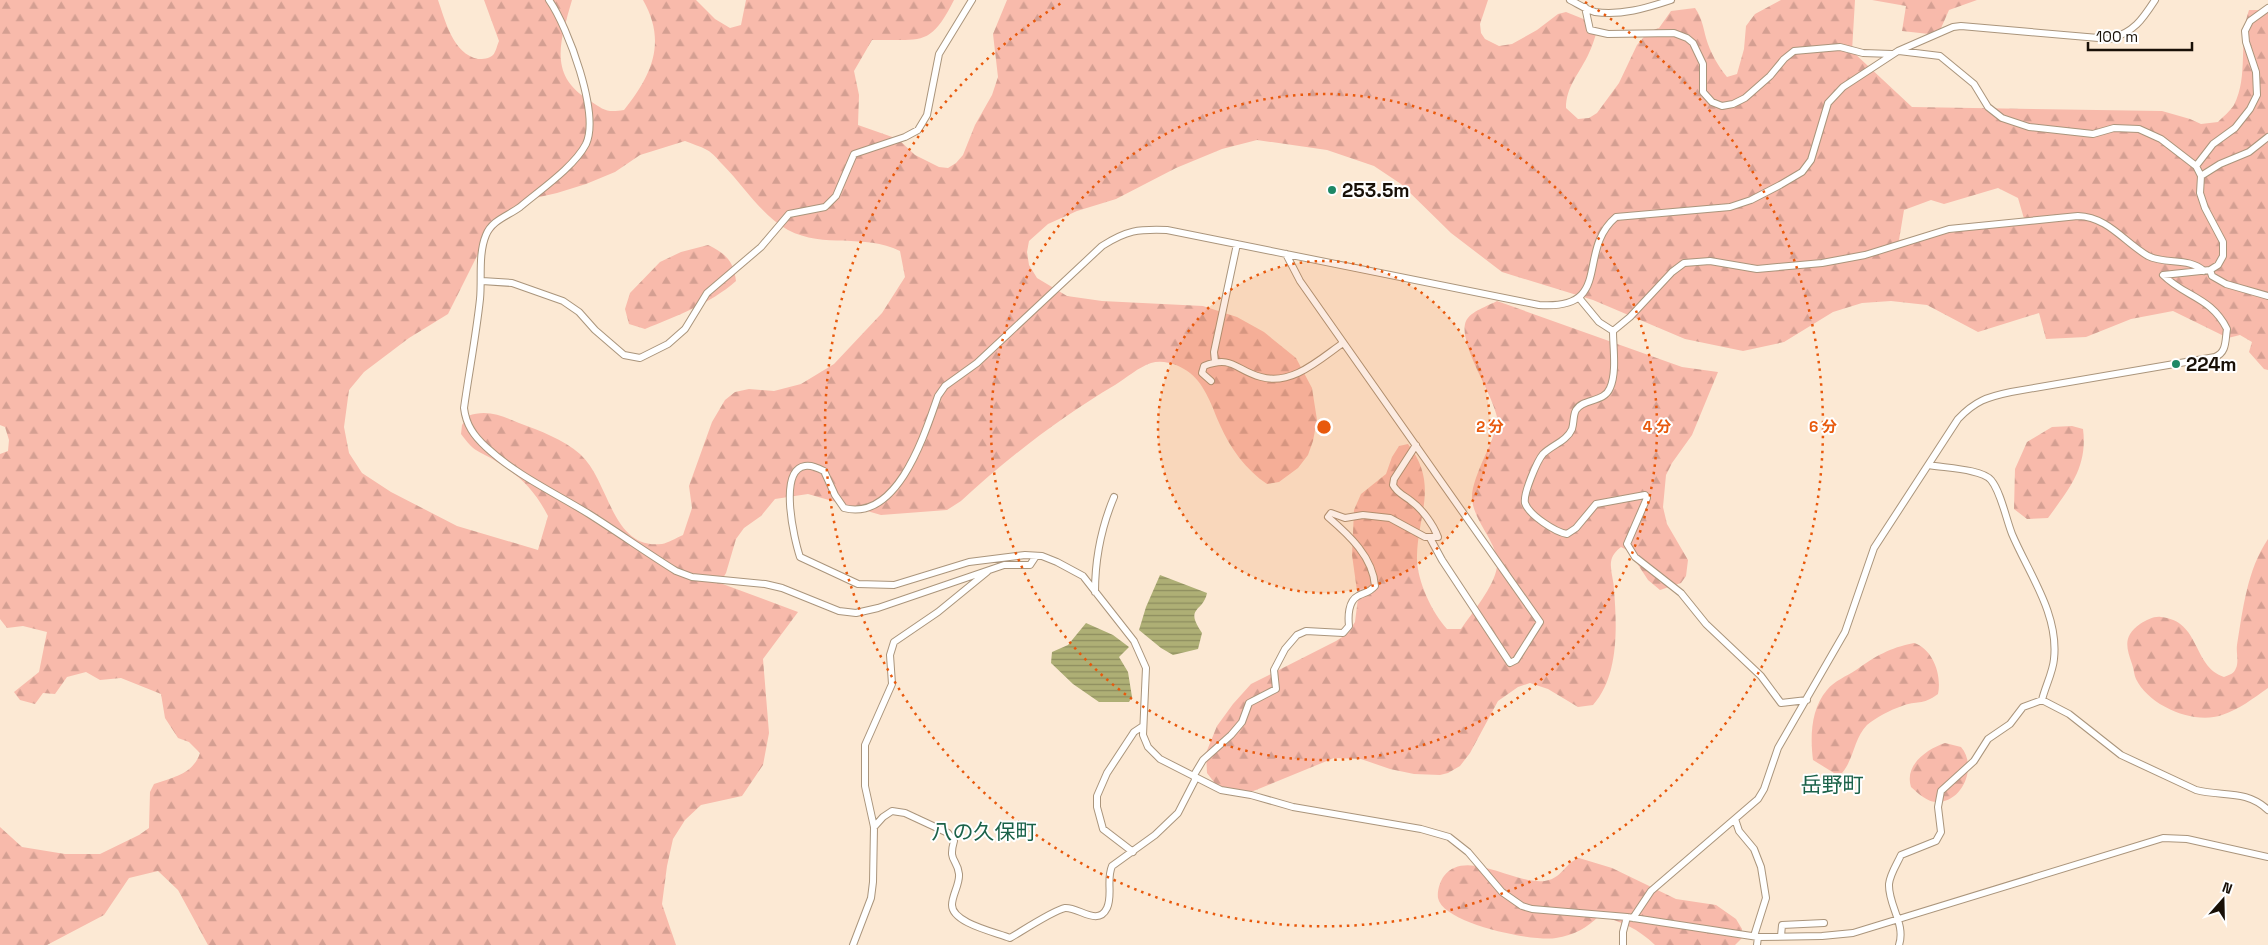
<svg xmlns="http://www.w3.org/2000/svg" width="2268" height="945" font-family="'Space Grotesk','Noto Sans JP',sans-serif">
<defs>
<pattern id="forest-firs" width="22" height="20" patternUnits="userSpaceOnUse" patternTransform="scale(1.25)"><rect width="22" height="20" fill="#f8baab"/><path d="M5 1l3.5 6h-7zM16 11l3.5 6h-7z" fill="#d49f92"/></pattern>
<pattern id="water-rules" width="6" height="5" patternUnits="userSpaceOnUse" patternTransform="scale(1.25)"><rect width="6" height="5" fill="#aeaf75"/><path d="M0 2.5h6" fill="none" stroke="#8d8d5e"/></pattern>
</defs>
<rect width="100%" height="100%" fill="#fce9d4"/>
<!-- forest -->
<path fill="url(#forest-firs)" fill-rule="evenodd" d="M0,0H438C445,20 453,54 478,59C483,59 489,59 493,55C496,52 497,45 499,41L484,0H572C561,39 547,75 589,100C604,110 606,113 624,110C652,75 667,42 643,0H696L715,19L730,28L741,25L746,0H954C930,48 921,39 872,40L854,71L859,95L858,125L898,139L915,155L939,167L948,168L956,163L963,155L975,125L992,95L998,77L993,34L1007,0H1488L1480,24L1481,33L1485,39L1499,46L1512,44L1537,30L1558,14L1566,12L1591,22L1596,34C1594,40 1592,47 1589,53C1580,73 1566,86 1566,108L1578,119L1589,118L1597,113L1619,83L1637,45L1648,32L1659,28L1671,11L1695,8C1702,18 1703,27 1706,38C1710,52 1718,66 1727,77L1737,74L1744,49L1746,26L1755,14L1781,0H1855L1852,51L1912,107L2162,111L2190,119L2201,124L2218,122C2223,117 2230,111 2234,105C2249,76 2238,40 2249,10H2268V370L2264,369L2249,352L2252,342L2240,335L2228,338L2173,311L2131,319L2086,337L2046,339L2039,313L1978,332L1927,305L1891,301L1862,303L1833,312L1784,342L1743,351L1685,339L1593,300L1502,272L1451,233L1401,184L1374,166L1327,150L1257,140L1222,149L1176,168L1116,199L1077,211L1048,224L1029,241L1027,252L1029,265L1037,278L1067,296L1102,301L1203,306L1237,317L1264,332L1296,358L1312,388L1317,420L1313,441L1308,455L1298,468L1279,482L1267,484C1246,470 1230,448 1220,425C1212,407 1206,386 1190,373C1180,365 1164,359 1151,363C1139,367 1126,378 1115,385C1059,418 1009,457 961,501L947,510L881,515L808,494L775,499L761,516L744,528L736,539L726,573L720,583L798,612L763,659L769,733L763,765L742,796L701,805L685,820L673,839L667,866L662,904L676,945H208L178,890L158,871L129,878L104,915L47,945H0V827L22,847L65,854H100L139,835L149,828L150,792L154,784C174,777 193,774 200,753L189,742L178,738L165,718L161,694L121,678L100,680L86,672L67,677L55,694L43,693L35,704L20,700L14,692L39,672L47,632L23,626L7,628L0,619V454L8,451L9,440L5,427L0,425ZM685,141C692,144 700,146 707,150C713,153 718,160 723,165C744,186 762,216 788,230C824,249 864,233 900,251L905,277L882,313L834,364L801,384L774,391L749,389L735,392L725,400L712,422L689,486L692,508L683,535C676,538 668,543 662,544C611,550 610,481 580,454C563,439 540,431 519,423C502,416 487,409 468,416L462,425L461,434C475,453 476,449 494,460C520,476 534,489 548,516L538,550L457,526L391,492L362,473L349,453L344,427L349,390L364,372L409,338L448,314L485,240L504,218L522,201L557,193L586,184L615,172L640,155ZM1998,188L2018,198L2025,222L1899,240L1904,210L1931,200L1944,204Z
M1872,0H1977L1949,10L1938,35L1902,31L1906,6Z
M708,245C725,253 734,261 736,281C710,304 676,316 645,329L629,324L625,309L630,293L660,262L681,252Z
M1497,301L1682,367L1718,372L1692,435L1672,463L1666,475L1663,507L1667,524L1688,560L1686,576L1681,583L1660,590L1648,580L1629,551L1621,547C1616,551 1612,555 1611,562C1610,571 1614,581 1614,590C1617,627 1619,676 1593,705L1578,707L1548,689L1530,683L1518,687L1498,701L1470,753L1460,766L1448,773L1440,775L1414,774L1390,769L1361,759L1334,758L1251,792H1230L1217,786L1207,773L1206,753L1217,726L1233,704L1251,684L1336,641L1347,634L1355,622L1358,598L1352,555L1354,510L1361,494L1386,474L1392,457L1399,446L1408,444C1439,484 1418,513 1417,556C1416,579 1432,613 1447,629H1461C1472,613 1494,587 1497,567C1500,545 1475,524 1472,500C1470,477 1500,434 1497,417C1492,392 1457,342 1466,321C1471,311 1488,306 1497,301Z
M2072,426L2083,429C2088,467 2069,489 2048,518L2027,519L2014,509L2015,469L2027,442L2052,427Z
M2268,539V688C2254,698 2238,710 2222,715C2194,725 2149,706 2136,679C2134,675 2134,669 2132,664C2126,647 2123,636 2140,624C2147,620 2154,616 2161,617C2201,621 2192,666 2224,677C2229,675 2234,674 2236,668C2239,662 2236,652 2237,645C2243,609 2247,570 2268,539Z
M1914,643C1933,649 1942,675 1938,694C1922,706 1917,700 1902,706C1890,710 1877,717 1867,725C1854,738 1854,759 1842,773H1834L1813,760C1810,736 1811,709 1827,690C1834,681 1847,676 1856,670C1876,656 1889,648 1914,643Z
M1945,743L1961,747C1977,765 1964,800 1939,802C1928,803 1919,794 1911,787C1904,765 1927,749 1945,743Z
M1579,858L1612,868L1676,899L1716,905L1736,919L1742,929V938L1735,945H1655C1638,929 1622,921 1599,916C1587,928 1574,935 1556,938C1534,942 1443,924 1438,898C1437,891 1440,881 1444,876C1467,846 1520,889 1549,880C1563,876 1566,862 1579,858Z"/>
<!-- water -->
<path fill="url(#water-rules)" d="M1160,575L1207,593C1203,613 1184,606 1202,633L1198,649L1173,655L1161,648L1139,630L1146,607Z
M1086,623L1113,635L1129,647L1119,657L1128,672L1132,697L1129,702H1099L1073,684L1051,663L1052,652L1068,645Z"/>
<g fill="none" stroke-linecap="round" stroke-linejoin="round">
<defs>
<path id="street" d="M549,0C568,27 600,114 586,144C574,167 540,190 520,207C508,216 492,220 486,235C478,254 482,279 480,299C476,336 469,372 464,408C466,425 474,436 486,447C516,475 555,493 589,514C619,533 647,553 676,571L692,577L765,584L782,588L839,611L856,613L878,608L1004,565H1030L1036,556
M1570,0C1578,4 1587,10 1595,12C1620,16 1647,8 1671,0
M2155,0C2142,20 2134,32 2110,39L1961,26L1953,27L1898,51L1843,87L1828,103L1811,160L1802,172L1780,185L1751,200L1730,207L1616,217C1575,252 1615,310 1539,305L1167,230C1138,229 1127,230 1102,246L977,363L945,386L938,396C925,433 898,522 844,508L835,495L824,471C818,468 812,465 805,466C778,470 794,539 800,557L858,584L894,585L969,562L1025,555L1042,556L1057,562L1083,576L1134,641L1146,668L1143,735L1148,747L1160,759L1221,790L1251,795L1293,807L1421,829L1449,837L1468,852L1502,892L1522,906L1532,909L1627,917L1758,937L1822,936L1853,933L2163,838L2187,839L2268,857
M1585,7L1590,30L1608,34L1674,33L1687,38L1693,43L1703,64V92L1712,102L1722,106L1733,104L1745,98L1770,76L1784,59L1794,51L1840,47L1863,53L1892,54
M2196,166L2213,144L2235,128L2250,109L2257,95L2256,72L2246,42L2245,31L2250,21L2268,8
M2201,176L2220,164L2249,152L2268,137
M1286,254L1300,281L1540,622L1516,660L1510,663L1442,560L1430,538
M2210,270L2212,276L2226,284L2268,296
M482,281L512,283L563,301L579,312L595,330L624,355L640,358L668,344L685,329L707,293L761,247L789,214L825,207L836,196L854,154L905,137L918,130L927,115L939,54L972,0
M1580,299L1599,322L1613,331
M1215,362L1214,352L1237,244
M1211,381L1202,373L1204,366C1233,355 1235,370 1261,377C1292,386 1320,359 1343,343
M1929,465C1944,468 1982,469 1991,480C2001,492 2006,519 2012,534C2029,574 2059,614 2054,659C2053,672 2045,687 2042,700
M1095,592C1095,559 1101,528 1114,497
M1807,700L1781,703L1761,676L1706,624L1681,593L1635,557L1627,544L1647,498L1645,495L1596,504L1576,528L1567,534C1555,532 1529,515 1525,503C1523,494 1537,461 1543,454C1552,445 1567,441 1572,429C1574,423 1573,415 1576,410C1583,398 1604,403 1610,388C1617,372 1613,348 1613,331L1630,317L1672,272L1684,263L1710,261L1757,269L1822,263L1865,255L1949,229L2078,216C2108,217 2124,242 2148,256C2166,265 2189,257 2204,271
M1735,819L1739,831L1754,849L1761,867L1766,898L1754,936
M874,827L883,817L892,811L905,813L948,833L954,841C948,862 957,858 959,874C960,884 952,895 952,905C952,923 995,932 1010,938C1022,931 1054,910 1065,908C1079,907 1098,927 1107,908C1113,895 1106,880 1112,866L1155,835L1178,813L1195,780L1194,775L1203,760L1231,735L1242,722L1249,703L1276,689L1274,670L1285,649L1297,635L1306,631L1343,633L1349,626C1348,617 1348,601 1358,596C1365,592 1369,593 1375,586C1373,557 1349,535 1328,517L1331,513L1345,518L1363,515L1390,518L1425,537H1438C1433,524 1422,509 1411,501C1405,496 1397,493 1393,485L1394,479L1416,445
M1133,852L1103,829L1097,807V796L1107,773L1134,732L1143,726
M1633,918L1651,891L1758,799L1764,789L1778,748L1845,632L1874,548L1958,419C1975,401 1987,397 2011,392L2215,357C2227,352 2225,341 2227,329C2211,297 2185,297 2163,275L2210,270L2218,265L2223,256V242L2205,208L2200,193L2201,176L2196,166L2161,139L2139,129L2114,128L2093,134L2029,127L2002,118L1988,107L1974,84L1940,56L1899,51
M1781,936L1782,925L1824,923
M853,945L871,898L873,882L874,827L865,786V745L892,684L890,655L894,642L938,612L987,572
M1623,945V932L1627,917
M1757,945L1758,937
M1899,945C1906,924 1888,905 1889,884C1890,874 1897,864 1901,855L1936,841L1941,832L1938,807L1941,791L1974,761L1988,739L2010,724L2023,707L2042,700L2069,714L2121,755L2196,790C2222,797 2246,789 2268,810"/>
</defs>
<!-- street casing -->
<use href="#street" stroke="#aa957c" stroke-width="8"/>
<!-- street -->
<use href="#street" stroke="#fff" stroke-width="6"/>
</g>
<!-- distance rings -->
<circle cx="1324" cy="427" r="166" fill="#e8590c" fill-opacity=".12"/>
<g fill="none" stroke="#e8590c" stroke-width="2.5" stroke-dasharray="2.5 5">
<circle cx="1324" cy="427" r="166"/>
<circle cx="1324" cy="427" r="333"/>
<path d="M1585 2A499 499 0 1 1 1063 2"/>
</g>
<!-- markers -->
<g fill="#1d8865" stroke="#fff" stroke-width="2">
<circle cx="1332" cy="190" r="5"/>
<circle cx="2176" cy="364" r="5"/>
</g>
<g text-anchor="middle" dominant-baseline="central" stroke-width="4" stroke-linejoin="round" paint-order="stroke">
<!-- poi labels -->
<g font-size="19" font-weight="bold" fill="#181007" stroke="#fff" text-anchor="start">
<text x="1342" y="190">253.5m</text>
<text x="2186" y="364">224m</text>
</g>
<!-- quarter labels -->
<g font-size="21" fill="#1b6249" stroke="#fff">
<text x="1832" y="784">岳野町</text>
<text x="984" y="831">八の久保町</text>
</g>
</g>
<circle cx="1324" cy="427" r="8" fill="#e8590c" stroke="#fff" stroke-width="2.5"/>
<g font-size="15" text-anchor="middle" font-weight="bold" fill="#e8590c" stroke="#fff" stroke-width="4" stroke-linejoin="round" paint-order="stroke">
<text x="1490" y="432">2 分</text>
<text x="1657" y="432">4 分</text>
<text x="1823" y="432">6 分</text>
</g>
<!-- north arrow -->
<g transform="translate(2223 900) rotate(20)" stroke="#ffffff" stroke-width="4" paint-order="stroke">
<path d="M0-4L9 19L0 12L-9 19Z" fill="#181007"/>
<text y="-8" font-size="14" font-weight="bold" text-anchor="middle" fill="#181007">N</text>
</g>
<!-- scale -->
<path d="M2088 42v8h104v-8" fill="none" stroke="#181007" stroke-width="2.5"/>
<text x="2096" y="42" font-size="15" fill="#181007" stroke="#ffffff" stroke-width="4" paint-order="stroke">100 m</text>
</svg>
